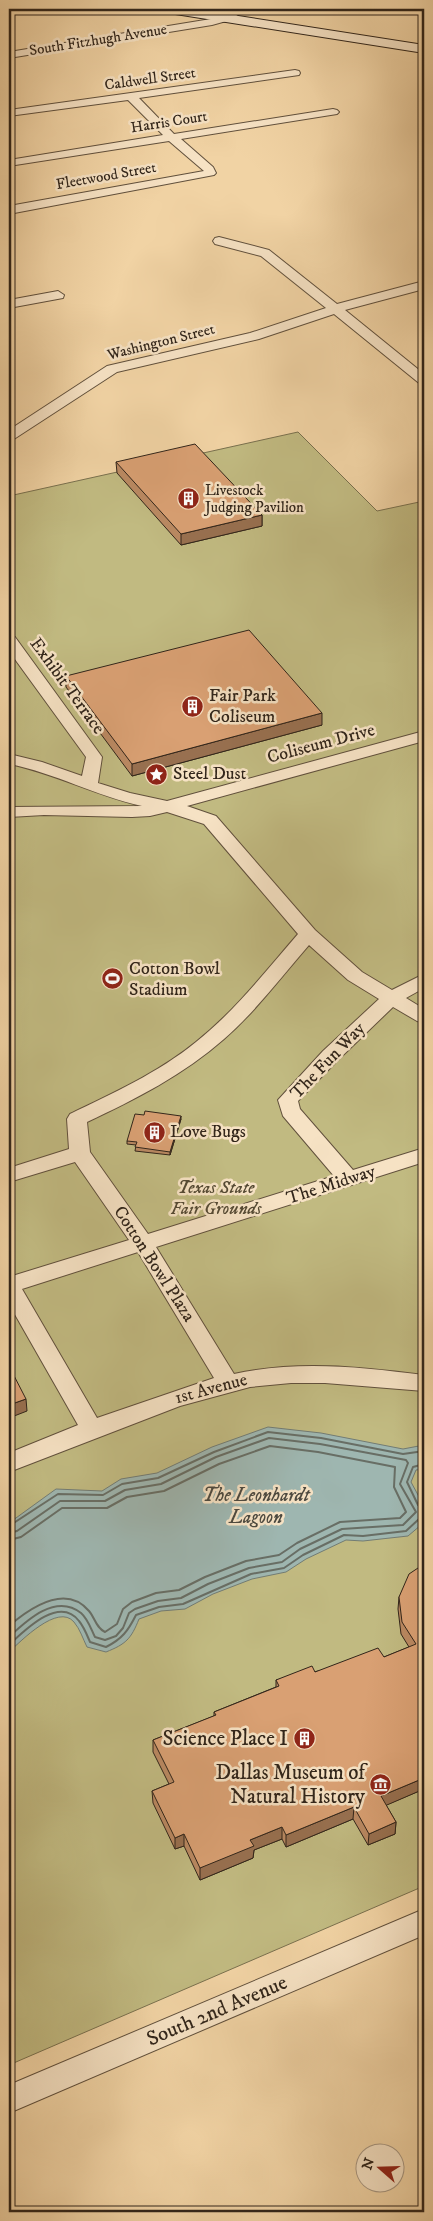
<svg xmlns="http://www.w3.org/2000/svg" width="433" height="2221" font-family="'IM FELL DW Pica',serif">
<rect width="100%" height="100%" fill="#f1d3a4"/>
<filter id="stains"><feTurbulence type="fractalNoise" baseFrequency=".004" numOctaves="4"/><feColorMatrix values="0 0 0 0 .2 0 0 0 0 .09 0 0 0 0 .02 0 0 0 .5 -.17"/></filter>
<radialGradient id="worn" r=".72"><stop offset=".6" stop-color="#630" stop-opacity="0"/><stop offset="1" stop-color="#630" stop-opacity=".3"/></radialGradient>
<!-- green -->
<path fill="#c1ba81" stroke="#79704e" d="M298,432L377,511L424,501V1886L9,2065V496Z"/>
<!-- water -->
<path fill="#9eb6b0" stroke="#727c74" d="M268,1427L321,1433L403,1449L424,1445V1469L416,1470L411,1482L424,1506V1517L421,1525L408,1536L363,1541L346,1540L306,1559L286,1572L252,1579L213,1594L185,1609L161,1611L139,1619C131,1639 126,1644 106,1652L87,1647C83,1639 80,1629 74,1622C58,1603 21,1641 9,1652V1523L56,1489L102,1491L121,1479L157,1473L212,1447Z"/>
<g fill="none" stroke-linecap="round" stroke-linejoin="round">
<!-- shore -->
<path stroke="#686e65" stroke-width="2" d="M424,1464L413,1467L407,1482L418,1505L424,1507
M9,1526L58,1494L103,1495L122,1484L158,1478L214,1452L268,1432L321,1438L403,1454L424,1451
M9,1533L17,1531L60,1501H105L125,1490L161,1484L216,1457L269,1438L320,1444L406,1460L408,1463L400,1484L416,1512L403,1525L342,1529L300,1549L282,1562L249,1568L208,1584L181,1598L158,1601L135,1609L129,1613L123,1628L116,1636L105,1640L95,1637C91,1629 88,1619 81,1613C56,1593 27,1620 9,1637
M9,1540L21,1537L62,1508H107L127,1497L164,1491L219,1464L270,1446L318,1452L395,1467L394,1487L406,1512L400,1518L340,1522L297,1543L279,1555L246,1561L205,1577L179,1590L156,1593L132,1602L123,1609L117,1624L105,1632C96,1628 95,1618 89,1611C65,1583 30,1608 9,1626
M9,1645C24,1631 59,1595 79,1621C84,1627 87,1635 90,1642L106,1647C122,1639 128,1631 136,1615L159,1607L183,1604L251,1574L284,1568L303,1555L344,1535L363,1536L406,1531L419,1519L424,1518"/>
<defs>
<path id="street" d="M235,9H247L230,20L212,25L9,58V52L211,19Z
M295,70L299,71L300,73L299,75L139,98L174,134L333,109L337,110L339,112L337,114L181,139L213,167L216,173L214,175L9,214V206L204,171L169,141L9,166V160L163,135L128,100L9,116V110Z
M219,237L269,250L337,304L424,281V289L345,310L424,374V384L419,383L334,314L259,339L117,372L14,439L9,440V430L107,366L250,333L326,308L261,256L215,244L213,241L215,238Z
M58,291L64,295L63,298L9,308V300Z
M9,635L15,637L102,757L98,783L130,793L167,801L424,731V741L187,806L216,816L315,930L362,972L392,990L424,974V988L406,998L424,1009V1023L417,1021L393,1007L337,1061L298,1101L300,1109L353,1170L424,1148V1162L156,1247L234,1374C298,1360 360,1367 424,1375V1391L325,1383H291L250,1387L180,1406L9,1472V1453L78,1425L9,1304V1277L129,1240L75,1162L9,1182V1168L69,1149L67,1119L70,1114C113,1093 158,1073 196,1042C235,1011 265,972 298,934L204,824L167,812L150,816L132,817L44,815L9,817V807L142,806C96,796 55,773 9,764V754L42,762L82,776L86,757L9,651ZM309,945L348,980L379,999L323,1051L278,1100L283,1116L334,1176L148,1234L90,1152L87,1122C136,1099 183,1075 224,1039C256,1011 281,977 309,945ZM138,1252L214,1378L97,1418L22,1289Z
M424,1909V1935L9,2113V2085Z"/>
<path id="secondary" d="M9,9H18L9,14Z
M162,9H194L424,45V53L169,13Z"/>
</defs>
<!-- street casing -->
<use href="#street" stroke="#61503c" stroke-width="2"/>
<!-- secondary casing -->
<use href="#secondary" stroke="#31251a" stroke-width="2"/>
<!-- street -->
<use href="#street" fill="#f6e2c4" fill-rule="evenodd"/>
<!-- secondary -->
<use href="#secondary" fill="#f6e2c4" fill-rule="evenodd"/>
</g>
<!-- wall -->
<path fill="#bb8a63" stroke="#31251a" d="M116,462L262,515V526L181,545L117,473Z
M66,676L322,725L132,776L66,687Z
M181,1119L170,1155L135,1151L136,1145L127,1144V1141Z
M424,1564V1789L386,1805L396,1822L395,1834L368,1845L353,1819L286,1847L282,1839L254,1850L253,1858L200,1880L184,1846L175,1849L153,1803L152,1791L169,1784L153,1752V1740L214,1716V1712L276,1687V1680L384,1657L409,1647L401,1634L398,1609L399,1597Z"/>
<!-- shaded-wall -->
<path fill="#987050" stroke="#31251a" d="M262,515V526L181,545V534Z
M322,713V725L132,776V764Z
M181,1116V1119L170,1155V1152Z
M26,1399L27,1411L9,1418V1405Z
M424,1778V1789L380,1808L381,1796Z
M354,1807L353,1819L286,1847V1835Z
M396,1822L395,1834L368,1845L369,1834Z
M282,1827V1839L254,1850L253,1858L200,1880V1868L250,1840Z
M184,1834V1846L175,1849V1838Z"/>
<!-- building -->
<path fill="#d9a073" stroke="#31251a" d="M195,444L262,515L181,534L116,462Z
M249,630L322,713L132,764L66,676Z
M145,1111L181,1116L170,1152L135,1147L137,1142L127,1141L135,1114L144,1115Z
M9,1366L26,1399L9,1405Z
M424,1564V1778L381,1796L396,1822L369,1834L354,1807L286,1835L282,1827L250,1840L254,1846L200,1868L184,1834L175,1838L152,1791L174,1782L153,1740L216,1715L214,1712L279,1686L276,1680L312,1666L315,1672L378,1648L384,1657L416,1644L402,1622L399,1597L409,1574Z"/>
<!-- icons -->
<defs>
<symbol id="building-disc" viewBox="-11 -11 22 22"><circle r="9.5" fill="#8f2418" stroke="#f6e2c4"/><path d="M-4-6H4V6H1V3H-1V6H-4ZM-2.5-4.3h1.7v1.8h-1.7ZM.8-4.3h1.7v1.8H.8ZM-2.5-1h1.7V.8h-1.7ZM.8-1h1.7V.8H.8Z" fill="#fff"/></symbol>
<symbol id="sight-disc" viewBox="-11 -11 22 22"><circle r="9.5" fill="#8f2418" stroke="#f6e2c4"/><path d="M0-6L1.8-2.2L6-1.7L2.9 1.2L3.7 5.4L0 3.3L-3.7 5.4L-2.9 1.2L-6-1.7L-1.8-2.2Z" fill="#fff"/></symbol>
<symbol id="stadium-disc" viewBox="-11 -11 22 22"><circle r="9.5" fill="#8f2418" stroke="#f6e2c4"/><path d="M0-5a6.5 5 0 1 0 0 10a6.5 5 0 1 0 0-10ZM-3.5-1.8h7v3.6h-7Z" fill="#fff"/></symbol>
<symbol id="museum-disc" viewBox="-11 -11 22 22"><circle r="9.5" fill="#8f2418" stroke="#f6e2c4"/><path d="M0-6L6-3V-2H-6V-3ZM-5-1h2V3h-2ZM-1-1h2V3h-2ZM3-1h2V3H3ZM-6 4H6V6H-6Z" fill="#fff"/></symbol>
</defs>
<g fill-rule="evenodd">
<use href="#building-disc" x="176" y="486" width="25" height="25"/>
<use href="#building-disc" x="180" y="694" width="25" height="25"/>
<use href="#sight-disc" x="144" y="762" width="25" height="25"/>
<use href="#stadium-disc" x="100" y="966" width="25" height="25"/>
<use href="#building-disc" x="142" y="1120" width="25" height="25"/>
<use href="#building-disc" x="292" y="1726" width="25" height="25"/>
<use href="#museum-disc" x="368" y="1772" width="25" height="25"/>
</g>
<g text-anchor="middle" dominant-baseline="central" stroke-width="5" stroke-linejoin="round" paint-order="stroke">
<!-- far-street labels -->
<g font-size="15" fill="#31251a" stroke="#f6e2c4">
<text transform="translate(98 40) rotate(-9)">South Fitzhugh Avenue</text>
<text transform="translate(150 79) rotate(-8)">Caldwell Street</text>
<text transform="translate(169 122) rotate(-9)">Harris Court</text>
<text transform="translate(106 176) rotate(-10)">Fleetwood Street</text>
<text transform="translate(161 342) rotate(-14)">Washington Street</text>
</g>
<!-- far-poi labels -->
<g font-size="15" fill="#31251a" stroke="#f6e2c4" text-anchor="start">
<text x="205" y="490">Livestock<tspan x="205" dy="17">Judging Pavilion</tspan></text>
</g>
<!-- street labels -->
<g font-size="18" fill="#31251a" stroke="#f6e2c4">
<text transform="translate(67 686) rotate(54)">Exhibit Terrace</text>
<text transform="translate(321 744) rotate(-15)">Coliseum Drive</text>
<text transform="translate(328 1061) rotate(-46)">The Fun Way</text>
<text transform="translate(331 1185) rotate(-18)">The Midway</text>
<text transform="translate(154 1264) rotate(57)">Cotton Bowl Plaza</text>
<text transform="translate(211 1389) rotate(-15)">1st Avenue</text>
</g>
<!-- poi labels -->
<g font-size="18" fill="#31251a" stroke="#f6e2c4" text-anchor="start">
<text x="209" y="696">Fair Park<tspan x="209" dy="21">Coliseum</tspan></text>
<text x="173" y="774">Steel Dust</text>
<text x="129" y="969">Cotton Bowl<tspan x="129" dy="21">Stadium</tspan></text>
<text x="170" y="1132">Love Bugs</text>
</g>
<!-- park labels -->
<g font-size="18" font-style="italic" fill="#554a34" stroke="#f6e2c4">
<text x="216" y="1188">Texas State<tspan x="216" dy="21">Fair Grounds</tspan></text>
</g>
<!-- water labels -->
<g font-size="19" font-style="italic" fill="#4c4940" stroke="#f6e2c4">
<text x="256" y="1495">The Leonhardt<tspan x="256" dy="22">Lagoon</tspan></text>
</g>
<!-- near-poi labels -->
<g font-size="21" fill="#31251a" stroke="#f6e2c4" text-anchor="end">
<text x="288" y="1739">Science Place I</text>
<text x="365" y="1773">Dallas Museum of<tspan x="365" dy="24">Natural History</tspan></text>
</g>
<!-- near-street labels -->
<g font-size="21" fill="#31251a" stroke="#f6e2c4">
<text transform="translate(217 2011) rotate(-23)">South 2nd Avenue</text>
</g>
</g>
<!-- margin -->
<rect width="433" height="2221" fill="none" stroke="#f1d3a4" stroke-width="30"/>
<rect x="10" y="10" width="413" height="2201" fill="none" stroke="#31251a" stroke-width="2.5"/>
<rect x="15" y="15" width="403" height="2191" fill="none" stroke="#31251a"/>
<!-- north arrow -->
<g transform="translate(380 2168) rotate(290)"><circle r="24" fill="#f6e2c4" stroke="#a79680"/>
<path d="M0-4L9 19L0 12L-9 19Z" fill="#8f2418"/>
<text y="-8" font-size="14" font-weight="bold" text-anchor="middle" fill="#31251a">N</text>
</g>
<rect width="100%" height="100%" filter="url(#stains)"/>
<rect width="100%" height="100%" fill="url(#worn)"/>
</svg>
